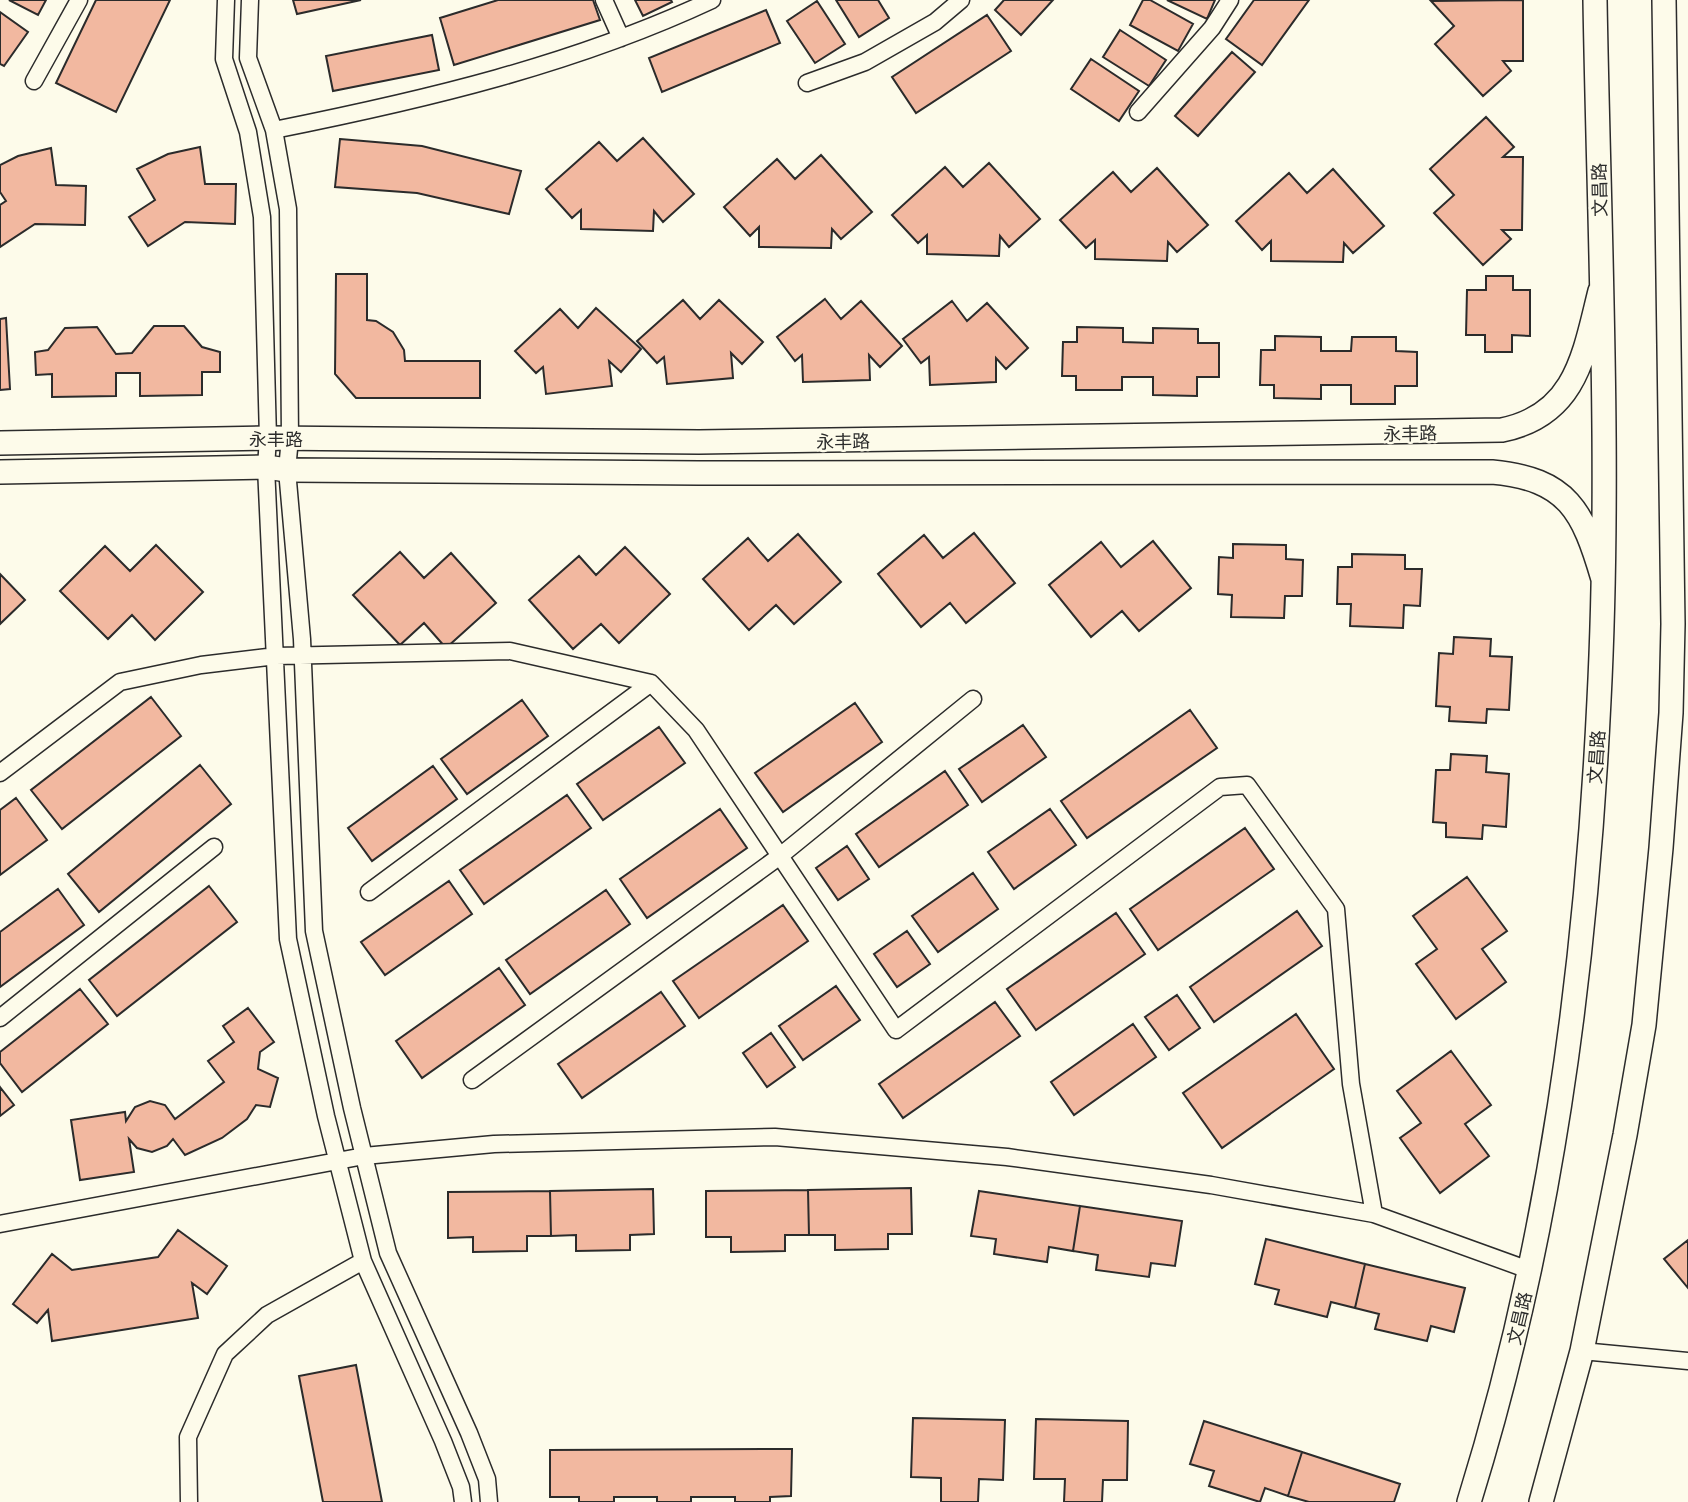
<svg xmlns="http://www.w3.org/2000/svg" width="1688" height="1502" font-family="Georgia,'Noto Sans SC',serif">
<rect width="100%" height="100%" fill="#fdfbea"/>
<!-- building -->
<path fill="#f2b8a0" stroke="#2b2b2b" stroke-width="2" d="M9,0H46L38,15Z
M96,0H170L116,112L56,83Z
M293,0H361L297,14Z
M498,0H593L600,20L454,65L440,18Z
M635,0H671L672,2L643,16Z
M836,0H878L889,18L859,37Z
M1004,0H1053L1021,35L995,10Z
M1143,0H1150L1193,24L1178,51L1130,25Z
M1167,0H1215L1207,19Z
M1254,0H1309L1262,65L1226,39Z
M1523,0V61H1503L1511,71L1483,96L1435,44L1454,26L1431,1Z
M817,1L845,44L815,63L787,21Z
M766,10L780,43L662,92L649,58Z
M0,12L28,32L4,66L0,64Z
M987,15L1011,51L916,113L892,77Z
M1120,30L1166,60L1149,86L1103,57Z
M432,35L439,70L333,91L326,56Z
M1232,52L1255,72L1198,136L1175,116Z
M1091,59L1139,91L1119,121L1071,89Z
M1486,117L1514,147L1503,157H1523L1522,230H1502L1511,239L1483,265L1434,213L1454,195L1430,169Z
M643,138L694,194L663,222L654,211L653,231L581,229V210L572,218L546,189L599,142L617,161Z
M340,139L422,146L521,171L509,214L417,193L335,187Z
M200,147L205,184H236L235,224L185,222L148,246L129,217L155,200L137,169L168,154Z
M51,148L56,185L86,186L85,225L35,224L0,247V205L6,201L0,192V165L18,156Z
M821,155L872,212L841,239L832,229L831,248L759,247V227L750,236L724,207L777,159L795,179Z
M989,163L1040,219L1009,247L1000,236L999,256L927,254V235L918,243L892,215L945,167L963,187Z
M1157,168L1208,225L1177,252L1168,242L1167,261L1095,259V240L1086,248L1060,220L1113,172L1131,192Z
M1333,169L1384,226L1353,253L1344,243L1343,262L1271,261V241L1262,250L1236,221L1289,173L1307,193Z
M336,274H367V320L376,321L393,332L404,350L405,361H480V398H356L335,374Z
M1486,276H1513V290H1530V336L1512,335V352H1485V335H1466L1467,290H1486Z
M825,299L841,319L861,301L902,346L880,367L869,355L870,380L803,382L802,355L795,361L777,337Z
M683,300L700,319L719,300L763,342L742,364L731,353L733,378L667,384L664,357L657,363L637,341Z
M952,301L967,321L987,303L1028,348L1006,369L996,358V382L930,385L929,357L921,363L903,339Z
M596,308L641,349L621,372L609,361L612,386L546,394L543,367L536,373L515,351L560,309L578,328Z
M6,318L10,389L0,390V319Z
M154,326H184L202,347L220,352V372H202V395L140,396V373H116V396L52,397V374L36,375L35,352L48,350L65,328L97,327L116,354L132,353Z
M1077,327L1123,328V342L1153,343V328L1198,329V343H1219V377H1197V396L1153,395V377H1122V390H1076V376H1062L1063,342H1077Z
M1275,336L1321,337V351H1351L1352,337H1396V351L1417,352V386H1395V404H1351V385H1321V399L1274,398V385H1260L1261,350H1275Z
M974,533L1015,583L966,623L950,603L921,627L878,574L924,535L943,558Z
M798,534L841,582L794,624L776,605L749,630L703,579L748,538L768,561Z
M1153,541L1191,588L1139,631L1122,611L1091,637L1049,585L1101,542L1121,567Z
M1233,544L1286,545V559L1303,560L1302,596H1285L1284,618L1231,617L1232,595L1218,594L1219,557L1233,558Z
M156,545L203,592L155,640L132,615L108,639L60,591L105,546L130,571Z
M625,547L670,594L619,643L601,624L573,649L529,600L579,556L596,575Z
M400,552L424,578L451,553L496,603L446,648L424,623L400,645L353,595Z
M1352,554L1405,555V569H1422L1420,606L1404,605L1403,628L1350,626L1351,604H1337L1338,567H1352Z
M0,574L25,600L0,624Z
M1454,637L1491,639L1490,656L1512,657L1509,710L1487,709L1486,723L1449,721L1450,707L1436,706L1439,653L1453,654Z
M151,697L181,736L62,829L31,790Z
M522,700L548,736L467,794L441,759Z
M855,703L882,742L783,812L755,773Z
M1190,710L1217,748L1087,838L1061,801Z
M1023,725L1046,757L982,802L959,769Z
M659,727L685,763L603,820L577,784Z
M1451,754L1487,756L1486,772L1509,774L1506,827L1483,825L1482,839L1446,837V823L1433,822L1436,770H1450Z
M200,765L231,804L99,912L68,874Z
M433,766L457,799L372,861L348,828Z
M945,771L968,805L879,867L856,834Z
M567,795L591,828L484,904L460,870Z
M16,798L47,840L0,875V810Z
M720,809L747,848L647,918L620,879Z
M1050,809L1076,845L1014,889L988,852Z
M1245,828L1274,869L1158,950L1130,909Z
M847,846L869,879L838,900L816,868Z
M973,873L998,909L938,952L912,916Z
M1467,877L1507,931L1482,949L1506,982L1456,1019L1416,964L1437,949L1413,916Z
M449,881L472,914L385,975L361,942Z
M209,886L237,922L117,1016L89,980Z
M58,889L84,925L0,987V932Z
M606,890L630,924L530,994L506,960Z
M783,905L808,941L699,1018L673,981Z
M1297,911L1322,946L1214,1022L1190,987Z
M1116,913L1145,954L1036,1030L1007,989Z
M907,931L930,964L897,987L874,954Z
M499,968L525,1005L422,1078L396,1041Z
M836,986L860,1020L803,1060L779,1026Z
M80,989L108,1024L22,1092L0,1063V1052Z
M661,992L685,1026L582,1098L558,1064Z
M1177,995L1200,1028L1169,1050L1145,1017Z
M995,1002L1020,1036L903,1118L879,1084Z
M248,1008L274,1042L260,1052L258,1069L278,1078L270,1107L256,1105L247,1119L222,1138L185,1155L173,1139L167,1146L152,1152L137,1148L129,1139L134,1172L80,1180L71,1120L125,1112L126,1121L135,1107L150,1101L165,1105L175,1119L224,1082L208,1061L234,1042L223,1026Z
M1296,1014L1334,1069L1222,1148L1183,1093Z
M1133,1024L1156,1057L1074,1115L1051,1082Z
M771,1033L795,1067L767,1087L743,1053Z
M1451,1051L1491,1105L1465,1124L1489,1156L1440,1193L1400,1138L1421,1123L1397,1091Z
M0,1087L14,1105L0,1116Z
M911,1188L912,1234H888V1249L835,1250V1235H809L808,1190Z
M653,1189L654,1234L630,1235V1250L576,1251V1235L551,1236L550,1191Z
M808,1190L809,1235H785V1251L731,1252V1237H706V1191Z
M550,1191L551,1236H527V1251L473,1252V1237L448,1238V1192Z
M979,1191L1080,1206L1073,1251L1049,1247L1047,1262L994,1254L996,1239L971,1236Z
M1080,1206L1182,1221L1175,1266L1151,1263L1149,1277L1096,1270L1098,1255L1073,1251Z
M178,1230L227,1266L207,1294L192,1283L198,1318L52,1341L48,1310L37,1323L13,1304L52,1254L72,1270L158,1257Z
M1266,1239L1365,1264L1355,1308L1331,1302L1327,1317L1275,1304L1279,1290L1255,1284Z
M1688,1240V1288L1664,1259Z
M1365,1264L1465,1288L1454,1332L1431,1326L1427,1341L1375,1329L1379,1314L1355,1308Z
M356,1365L382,1502H323L299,1376Z
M913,1418L1005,1420L1003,1480L979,1479L978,1502H941V1478L911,1477Z
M1036,1419L1128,1421L1127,1480H1103L1102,1502H1064L1065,1479H1034Z
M1204,1421L1302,1452L1288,1496L1265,1488L1260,1502L1209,1486L1214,1471L1190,1464Z
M792,1449L791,1496L770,1497V1502H735V1497H691V1502H657V1497H614V1502H579V1497H550V1450Z
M1302,1452L1400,1484L1394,1502H1309L1288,1496Z"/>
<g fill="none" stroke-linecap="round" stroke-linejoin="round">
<defs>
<path id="street" d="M226,0L224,59L248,132L262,217L268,438L266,467L288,939L326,1116L363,1261L443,1441L461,1487L463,1502
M250,0L248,58L274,130L288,209L290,438L287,470L302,639L314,931L352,1108L388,1253L469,1433L487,1479L489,1502
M604,0L621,38
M34,81L79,0
M807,83L865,62L935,22L961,0
M1138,112L1212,28L1230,0
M274,130C424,100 573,65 712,0
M0,773L120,682L201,665L276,656L510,651L651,683L696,730L896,1030L1220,787L1247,785L1336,909L1351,1084L1374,1214
M369,892L651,683
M0,1018L214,847
M472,1080L780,856L973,699
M0,1224L364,1156L494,1144L775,1137L1007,1157L1211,1185L1374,1214L1529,1270
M1582,1351L1688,1361
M189,1502L188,1437L225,1354L267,1315L363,1261"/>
<path id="secondary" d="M0,443L268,438L699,442L1502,430C1576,415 1584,355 1600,291
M0,472L266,467L287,470L699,473L1492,472C1568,479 1583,511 1603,579
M1469,1502C1550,1242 1586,972 1599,700C1611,467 1599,233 1595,0
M1541,1502L1582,1351L1625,1135L1644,1025L1661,848L1671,713L1673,624L1664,0"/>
</defs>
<!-- street casing -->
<use href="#street" stroke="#2b2b2b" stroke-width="19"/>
<!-- secondary casing -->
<use href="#secondary" stroke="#2b2b2b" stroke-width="26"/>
<!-- street -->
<use href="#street" stroke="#fdfbea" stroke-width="16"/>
<!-- secondary -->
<use href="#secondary" stroke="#fdfbea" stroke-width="23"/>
</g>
<g text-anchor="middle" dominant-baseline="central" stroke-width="5" stroke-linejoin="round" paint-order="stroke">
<!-- street labels -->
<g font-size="18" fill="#2b2b2b" stroke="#fdfbea">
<text transform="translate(1598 190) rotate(-91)">文昌路</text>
<text transform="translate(1410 432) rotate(-1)">永丰路</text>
<text x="276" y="438">永丰路</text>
<text transform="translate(843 440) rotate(-1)">永丰路</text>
<text transform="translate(1595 757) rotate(-86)">文昌路</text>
<text transform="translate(1518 1318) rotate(-77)">文昌路</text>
</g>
</g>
</svg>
